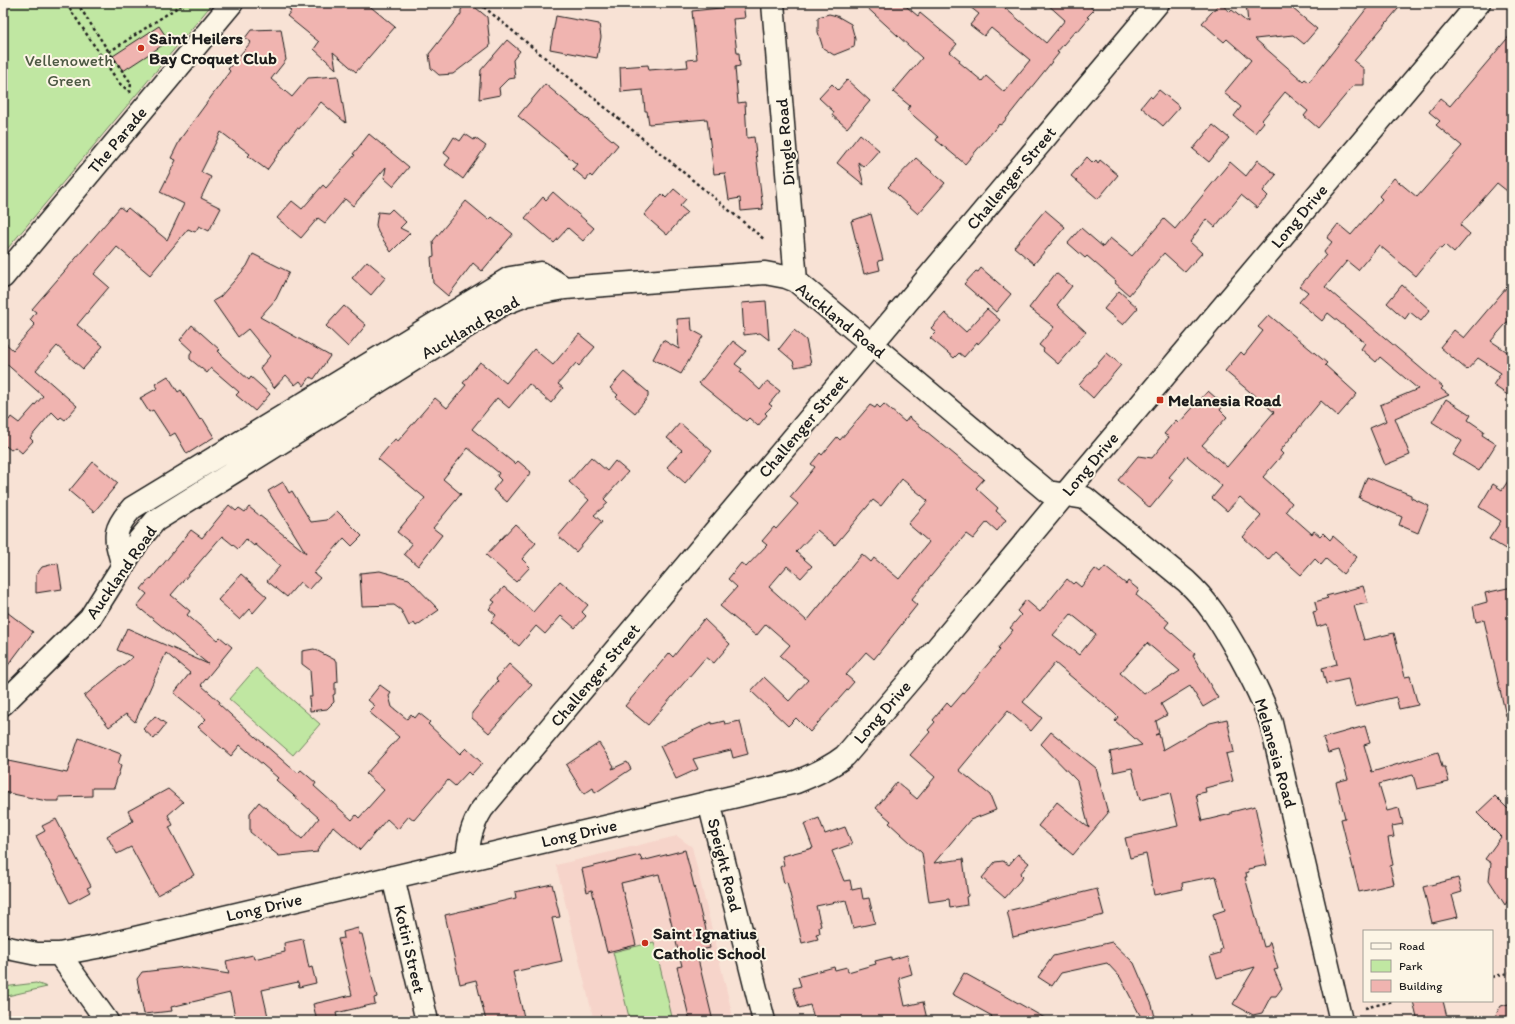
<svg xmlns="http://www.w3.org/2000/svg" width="1515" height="1024" font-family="Itim,sans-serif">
<rect width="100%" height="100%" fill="#f8e2d5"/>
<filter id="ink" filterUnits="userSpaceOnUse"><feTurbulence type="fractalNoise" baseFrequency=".025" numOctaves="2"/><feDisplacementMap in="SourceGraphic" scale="8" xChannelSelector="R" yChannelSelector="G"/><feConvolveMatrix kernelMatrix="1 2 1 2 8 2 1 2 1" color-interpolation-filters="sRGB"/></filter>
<g filter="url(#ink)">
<!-- built -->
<path fill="#f6d4ca" d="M677,836L692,847L734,1021H594L556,865Z"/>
<!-- green -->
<path fill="#c0e7a2" stroke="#6e825f" d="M3,3H213L3,254Z
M256,668L320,724L293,755L229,699Z
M654,942L673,1021H630L613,952Z
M36,983L47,987L3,997V987Z"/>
<!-- building -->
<path fill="#f0b4b0" stroke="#1c1c1c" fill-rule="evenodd" d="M282,3H366L395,27L356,72L333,52L336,69L314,49L319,42L287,16L291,11Z
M466,3H470L487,17L490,46L453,74L439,75L431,68L429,54L461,14V10Z
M728,3H743L745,18L733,19L737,53H739L740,66L735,67L738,103L745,102L747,138L754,137L763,209L741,211L740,198L729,200L725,173L714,174L707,119L649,124L647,111H645L643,90L621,92L620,67L648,65L649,70L688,67L687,60L697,59L692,11L729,7Z
M862,3H902L918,16L920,13L957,44L950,52L960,60L959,62L982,81L986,76L1004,92L1030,60L991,28L984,36L970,25L979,14L965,3H999L1046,43L1065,20L1046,3H1086L1094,10L1087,17L1089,18L1078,31L1076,30L1057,52L1059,53L1018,104L1003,123L1000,125L999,124L965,164L936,140L938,137L907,110L910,106L893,92L922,58Z
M1220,3L1230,12L1232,10L1248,23L1246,3H1286L1317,29L1304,44L1293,35L1255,39L1303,81L1305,79L1309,82L1371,3H1403L1354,61L1364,69V85H1354L1318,128L1304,116L1308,111L1285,92L1262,120L1264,122L1255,133L1234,116L1241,107L1224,93L1251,60L1227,39L1224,42L1202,23Z
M829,14L837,16L851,24L855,39L854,47L834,55L823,48L818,32V17Z
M556,16L599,24L601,37L597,58L550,49Z
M159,26L169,41L123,71L113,56Z
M281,29L286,60L271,79L292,97L308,78L338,76L346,123L321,102L299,129L297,128L267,170L248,156L250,154L221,132L201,172L211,177L201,198L221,208L209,231L199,226L195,232L188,229L150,275L117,247L94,274L109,287L77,325L103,346L83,369L57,346L36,370L77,406L65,420L61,417L59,419L52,412L30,438L33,441L22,453L15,447L11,450L3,444V415L9,420L11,417L19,423L43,396L3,361V341L13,350L35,325L30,320L36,312L32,309L120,207L125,211L128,208L167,240L184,204L160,192L176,160L171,158L181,138L230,71L228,69L251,42L245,38L251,30Z
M1512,33V195L1497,183L1460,225L1470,234L1454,253L1445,245L1441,249L1439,248L1416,276L1379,245L1358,270L1347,261L1325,287L1443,387L1441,389L1449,395L1395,418L1410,455L1385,465L1370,428L1386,421L1380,405L1418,389L1380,357L1376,362L1361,349L1365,343L1328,313L1322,321L1299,302L1308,292L1300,286L1326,255L1324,252L1332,242L1327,238L1338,224L1351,235L1382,199L1379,196L1394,178L1417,197L1462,146L1436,125L1440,121L1429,112L1440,98L1450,106Z
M507,40L520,51L513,60L515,78L508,79L499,88L500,95L479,99L481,70Z
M847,80L870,101L847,128L832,115L834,112L819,98L832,84L838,90Z
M545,84L618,145L592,177L590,175L586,180L573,169L577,164L518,116Z
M1159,90L1180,107L1163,126L1141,107L1150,96L1152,98Z
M1213,125L1229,138L1209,162L1193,149Z
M369,134L409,167L393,186L384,178L386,167L353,206L345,199L325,223L318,218L301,238L277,218L292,201L302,209L323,185L326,188L355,155L353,154Z
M465,134L474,140L475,138L486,146L463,179L445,165L450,158L444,153L454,137L460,141Z
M860,134L879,150L864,167L858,162L864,185L837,163Z
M1087,157L1093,163L1096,160L1098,163L1100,160L1118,175L1098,199L1071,176Z
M916,158L945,183L918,214L888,187Z
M1258,160L1276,175L1263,191L1268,196L1257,208L1241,195L1215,227L1206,219L1190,242L1202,253L1185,272L1164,253L1129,295L1115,283L1116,281L1087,256L1085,258L1068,243L1081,228L1103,247L1110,238L1132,256L1164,219L1175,229L1230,162L1246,176Z
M674,189L686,199L680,206L687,212L667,235L644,215L662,194L666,198Z
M553,192L594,228L583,241L568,228L554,243L525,218L543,197L546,200Z
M466,201L489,220L492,217L513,234L482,271L473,263L448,296L433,283L431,257L434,256L433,241Z
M392,209L406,222L400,228L410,233L391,252L378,232L376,225L378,212L388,213Z
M1045,210L1065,227L1034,264L1014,247Z
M871,214L883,260L878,261L880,270L864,274L851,221Z
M253,254L289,272L276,299L260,317L330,356L314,379L310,377L304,386L300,381L295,385L286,375L274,388L260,368L270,356L248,329L238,337L213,301L220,297L247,266Z
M367,261L386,277L371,295L352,278Z
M981,268L1011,294L996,312L964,284L976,271L978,272Z
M1056,273L1072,286L1057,305L1086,332L1058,364L1043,351L1044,349L1039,345L1054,327L1029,308Z
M1512,281V317L1491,341L1512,355V398L1493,385L1501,373L1478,358L1467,370L1440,347L1454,330L1464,338Z
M1402,285L1430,310L1421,321L1410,312L1405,319L1387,303Z
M1119,291L1138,308L1123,325L1104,309Z
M766,301L769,340L760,333L744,335L742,303Z
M344,306L366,325L348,347L326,326Z
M987,309L1000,320L978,344L977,342L964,357L959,353L954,358L930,338L936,332L931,328L945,313L966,332Z
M1269,315L1327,363L1325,365L1357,394L1338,416L1321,401L1280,451L1283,454L1263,477L1292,503L1286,511L1312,534L1314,531L1320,536L1323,533L1330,540L1333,536L1357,557L1343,574L1326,559L1321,565L1315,559L1301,575L1275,552L1268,560L1243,537L1261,516L1240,497L1227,511L1212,498L1222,486L1187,456L1169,477L1173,480L1150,508L1118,480L1138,456L1152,458L1169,437L1164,434L1176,420L1179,423L1208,391L1224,405L1220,410L1227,417L1202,445L1227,467L1274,412L1225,371L1241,352L1244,355L1263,331L1258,327Z
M691,318L692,330L703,336L681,374L653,359L663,340L679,349L677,319Z
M192,325L220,350L218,351L222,355V356L249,380L251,377L270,394L255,411L236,395L239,392L211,368L207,373L190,359V354L192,351L180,340Z
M794,330L806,340L811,364L795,367L793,361L779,349Z
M579,334L595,347L579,366L576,363L558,384L563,388L551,403L529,384L509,408L497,398L472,429L515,464L518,461L531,472L507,502L493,490L501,480L497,476L499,473L468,448L443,479L461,494L433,528L442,535L418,566L404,554L412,544L397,532L425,498L378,459L395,439L398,441L435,398L447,408L466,385L463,383L480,362L506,383L534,349L553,365Z
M733,341L746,351L735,364L742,369L740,372L760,390L767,381L780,391L769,404L772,406L765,413L767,415L758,426L749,418L746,421L699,383Z
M1107,353L1121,365L1093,398L1079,385Z
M624,372L648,392V397L635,413L616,397L618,395L610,388Z
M168,376L178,392L181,390L200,420L203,419L214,437L187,454L175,433L170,436L153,410L149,412L140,398L158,388L155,384Z
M1446,399L1471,415L1468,420L1484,431L1482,435L1496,444L1479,471L1453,455L1462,441L1432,422Z
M884,404L905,422L909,417L984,479L976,488L998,508L996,511L1006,520L997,531L987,522L973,539L966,534L911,600L917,605L874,659L866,652L846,675L854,682L810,732L796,718L788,726L751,691L764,677L789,701L808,680L780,656L790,645L766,624L756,636L720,606L737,587L728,579L741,563L746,567L767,545L762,541L774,527L776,529L798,504L790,497L815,467L811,464L820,453L822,455L837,437L840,440L870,405L875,408L877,405L880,408ZM902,479L928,501L908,524L929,542L899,579L874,558L871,562L862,554L807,621L769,587L787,566L801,578L812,566L796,552L817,530L835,545L873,500L881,506Z
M680,423L712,451L685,483L667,467L682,450L667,438Z
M591,457L607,471L615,461L628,472L604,499L608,503L594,515L602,522L576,552L558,536L589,500L569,482Z
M93,462L118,483L94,512L69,491Z
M1512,475V553L1489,539L1501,521L1479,507L1493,484L1502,490Z
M1367,477L1411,495V498L1429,506L1418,533L1399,525L1402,517L1359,498Z
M283,482L289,493L292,491L311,522L327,520L337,511L362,536L352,546L344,538L314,573L320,578L309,590L300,582L287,597L267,581L280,566L255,544L254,546L246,539L238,549L222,536L171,595L190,611L187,615L217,640L220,637L232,647L201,685L220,702L219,704L231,715L289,766L298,773L301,770L316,783L314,786L352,820L356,815L359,818L384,790L366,774L399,737L369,712L375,706L368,700L380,685L391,693L389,696L392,707L407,719L411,714L415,718L419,713L430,722L428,724L460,754L466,748L482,763L471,775L468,772L455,786L448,780L414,820L409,816L398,829L387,819L360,850L333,826L317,851L318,852L279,856L250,832V813L259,802L302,839L319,818L276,780L278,778L240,745L231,756L198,727L206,719L174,693L190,673L166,653L135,722L126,714L109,727L84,696L133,657L117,650L127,628L208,664L137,606L147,594L141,589L150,578L151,579L191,530L202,538L229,505L236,511L239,508L245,512L249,507L306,553L268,491Z
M515,524L536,543L522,559L530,567L516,582L486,555Z
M58,563L62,589L36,593V575L42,567Z
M1105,567L1126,584L1128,581L1139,590L1136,595L1169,622L1165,627L1195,653L1193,656L1218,698L1203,707L1190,686L1161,704L1167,715L1156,721L1159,733L1155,735L1159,734L1163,750L1210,723L1227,719L1234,752L1226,754L1233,781L1205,788L1206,792L1196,794L1202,821L1231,814V812L1255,806L1267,865L1248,869L1249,872L1246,873L1247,877H1245L1264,947L1268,946L1270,942L1278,969L1274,970L1282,988L1276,996H1271L1262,1013L1253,1015L1233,1004L1255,967L1217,978L1210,956L1220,953V950L1222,949L1213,914L1225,910L1216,876L1182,883L1183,889L1154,895L1146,854L1130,858L1125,838L1178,826L1170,793L1140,800L1132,768L1114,772L1110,752L1142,745L1115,721L1118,717L1113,712L1055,663L1023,702L1042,718L1031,731L1008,711L959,770L990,795L996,810L970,820L934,863L963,859L968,896L966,897L967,905L950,908L949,899L929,902L922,853L889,823L891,821L876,808L897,782L917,799L935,777L910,755L930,732L928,730L935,722L933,720L947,703L951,707L1000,650L998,648L1013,630L1010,628L1021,615L1017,611L1026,600L1040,612L1067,579L1073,584L1075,582L1081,587L1095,569L1100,573ZM1071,614L1096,634L1079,655L1053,635ZM1147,643L1180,671L1144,694L1120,673Z
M380,571L409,579L439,610L416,626L414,623L409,626L401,610L394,605L362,606L360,573Z
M241,574L267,597L253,613L250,609L240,620L218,600Z
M560,581L588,605L582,612L586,616L575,628L561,616L545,634L536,626L519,646L491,622L496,615L489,609L495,602L492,600L504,587L533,612Z
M1363,586L1368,603L1354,606L1364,640L1394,633L1405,677L1410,676L1418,705L1399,709L1396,697L1355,707L1348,679L1326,684L1322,668L1337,664L1327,624L1317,627L1313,612L1317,611L1315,602L1328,598L1326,596Z
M1512,587V715L1506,716L1484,620L1476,622L1473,606L1487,602L1485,593Z
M3,609L33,632L3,672Z
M704,619L730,644L714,663L706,657L648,725L625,706L669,653L673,657Z
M314,649L337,661L338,682L335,683V694L333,695L334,702L327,709L310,711L309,697H312L310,670L302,664V651Z
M509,664L532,685L489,733L472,718V713L498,681L496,679Z
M155,716L166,724L154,739L143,729Z
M724,721L725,724L740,721L748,754L733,758L731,750L693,759L698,769L676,779L660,746L712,722V724Z
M1365,726L1370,743L1364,745L1372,772L1438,752L1442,767H1445L1449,782L1417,789L1413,775L1379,784L1387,811L1399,808L1403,824L1392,826L1394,837L1388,838L1393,865L1390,866L1394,884L1359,892L1341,819L1345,818L1336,782L1348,779L1339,750L1328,753L1323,738Z
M1051,732L1096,768L1108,813L1073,855L1038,826L1057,802L1089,828L1077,781L1041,744Z
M79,738L121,754L118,764L121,766L114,788H92V796L59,797V801H47L3,792V770L8,761L67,773Z
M599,743L614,766L612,769L627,762L631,769L595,793L593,788L584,794L566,765Z
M168,789L183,802L168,815L173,825L169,827L194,875L157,895L131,847L117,854L107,836L133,821L128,811Z
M1495,796L1512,813V894L1505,905L1489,880L1491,863L1485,859L1501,837L1477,813Z
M819,818L825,834L845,827L852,844L832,851L844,881L850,880L852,890L861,888L863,899L869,898L875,923L853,928L846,900L816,906L821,926L819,927L820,933L816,934L818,939L802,943L787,882L784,883L780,867L784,865L782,856L813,848L804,824Z
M56,819L91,886L87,888L90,892L70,903L36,836L45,831L42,826Z
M685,850L703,922L704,921L710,948L696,951L713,1021H690L677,967L682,966L659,874L621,883L636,945L607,952L592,890L587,892L582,869L640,855L642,861Z
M1018,854L1029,863L1020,874L1023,877L1005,898L982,878L995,862L1003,861L1009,865Z
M1458,878L1462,892L1452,895L1458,917L1432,923L1423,887Z
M552,884L560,917L552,918L562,961L513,972L525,1021H486L476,980L460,984L445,915L516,898L515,892Z
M1097,889L1104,915L1013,937L1007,911Z
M358,928L359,934H362L377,997L374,998L375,1004L336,1013L338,1021H317L313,1004L352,995L338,939L344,938L343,932Z
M303,939L309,968L312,967L316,983L299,987L298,982L262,990L269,1021H236L230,993L171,1007L172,1011L144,1014L137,979L142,972L185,967L229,974L226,961L253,955L254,959L285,952L284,943Z
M1112,942L1134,963L1152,1005L1156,1021H1143L1120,977L1107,963L1061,973L1052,986L1038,977L1053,956Z
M907,955L912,974L899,978L905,1006L923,1002L927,1019L919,1021H815L810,1005L799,1008L793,988L801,986L798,977L834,967L835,970L847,967L848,972L876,964L875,961L891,957V960Z
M964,973L1004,995L1050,1021H989L992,1016L952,994Z
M1413,1001H1443L1448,1021H1418Z
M1512,1003V1021H1492L1501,1006Z"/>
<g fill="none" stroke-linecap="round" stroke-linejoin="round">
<defs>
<path id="minor" d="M773,3L796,281
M3,277L232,3
M123,567C116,538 110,533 132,508L510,278L541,273L565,288
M3,704L90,618L139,540L155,521L503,304L526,295L565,288L765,273L786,277L796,281L1048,492L1085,498L1186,581C1211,604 1223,627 1240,656C1252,678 1263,699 1271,723L1341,1021
M709,802L764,1021
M467,859C469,839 471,827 482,809L1158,3
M393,877L427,1021
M3,947L37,954H59L97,947L796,782C814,775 830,768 845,756L921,667L1076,481L1479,3
M59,954L107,1021"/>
</defs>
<!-- minor casing -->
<use href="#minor" stroke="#1c1c1c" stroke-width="25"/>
<!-- path -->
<path stroke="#1c1c1c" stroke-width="2.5" stroke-dasharray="3 3" stroke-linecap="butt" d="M66,3L119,83L131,93
M77,3L109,52
M479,3L765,240
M130,93L131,83L109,52L184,3
M1492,977L1512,972
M1365,1008L1393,1001"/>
<!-- minor -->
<use href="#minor" stroke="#fcf5e5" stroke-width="22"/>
</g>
</g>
<!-- markers -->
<g fill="#c8321e" stroke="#fcf5e5" stroke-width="1.5">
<circle cx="141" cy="48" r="4"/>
<rect x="1156" y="396" width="8" height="8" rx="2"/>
<circle cx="645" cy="943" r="4"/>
</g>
<g text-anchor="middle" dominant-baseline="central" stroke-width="4" stroke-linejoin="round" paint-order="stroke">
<!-- poi labels -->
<g font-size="17" font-weight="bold" fill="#1c1c1c" stroke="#fcf5e5" text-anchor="start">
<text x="149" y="38">Saint Heilers<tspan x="149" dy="20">Bay Croquet Club</tspan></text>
<text x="1168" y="400">Melanesia Road</text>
<text x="653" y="933">Saint Ignatius<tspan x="653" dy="20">Catholic School</tspan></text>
</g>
<!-- park labels -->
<g font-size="17" fill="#4d5944" stroke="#fcf5e5">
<text x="69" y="60">Vellenoweth<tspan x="69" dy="20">Green</tspan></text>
</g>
<!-- street labels -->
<g font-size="17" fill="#1c1c1c" stroke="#fcf5e5">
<text transform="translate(117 140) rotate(-50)">The Parade</text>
<text transform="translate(785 142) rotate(-95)">Dingle Road</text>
<text transform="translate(1011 178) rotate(-50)">Challenger Street</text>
<text transform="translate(1299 216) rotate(-50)">Long Drive</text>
<text transform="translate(841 320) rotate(39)">Auckland Road</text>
<text transform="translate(470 327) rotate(-30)">Auckland Road</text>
<text transform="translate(803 426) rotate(-50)">Challenger Street</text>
<text transform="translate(1090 464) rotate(-50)">Long Drive</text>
<text transform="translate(121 572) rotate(-55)">Auckland Road</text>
<text transform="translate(595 675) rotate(-50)">Challenger Street</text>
<text transform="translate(882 712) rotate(-49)">Long Drive</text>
<text transform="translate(1276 753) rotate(74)">Melanesia Road</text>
<text transform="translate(579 833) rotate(-13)">Long Drive</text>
<text transform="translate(725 865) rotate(76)">Speight Road</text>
<text transform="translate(264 907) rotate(-13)">Long Drive</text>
<text transform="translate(410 949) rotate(77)">Kotiri Street</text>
</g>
</g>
<!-- margin -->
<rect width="1515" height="1024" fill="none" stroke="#fcf5e5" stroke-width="16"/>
<rect x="8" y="8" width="1499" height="1008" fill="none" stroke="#1c1c1c" stroke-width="1.5" filter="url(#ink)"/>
<!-- legend -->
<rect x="1363" y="930" width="130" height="72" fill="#fcf5e5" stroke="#a29e95"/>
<rect x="1371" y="943" width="20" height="6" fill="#fcf5e5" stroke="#a29e95"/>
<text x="1399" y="950" font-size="12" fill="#1c1c1c">Road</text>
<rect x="1371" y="960" width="20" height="12" fill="#c0e7a2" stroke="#a29e95"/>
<text x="1399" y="970" font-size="12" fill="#1c1c1c">Park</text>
<rect x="1371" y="980" width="20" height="12" fill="#f0b4b0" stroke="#a29e95"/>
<text x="1399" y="990" font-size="12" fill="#1c1c1c">Building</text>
</svg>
